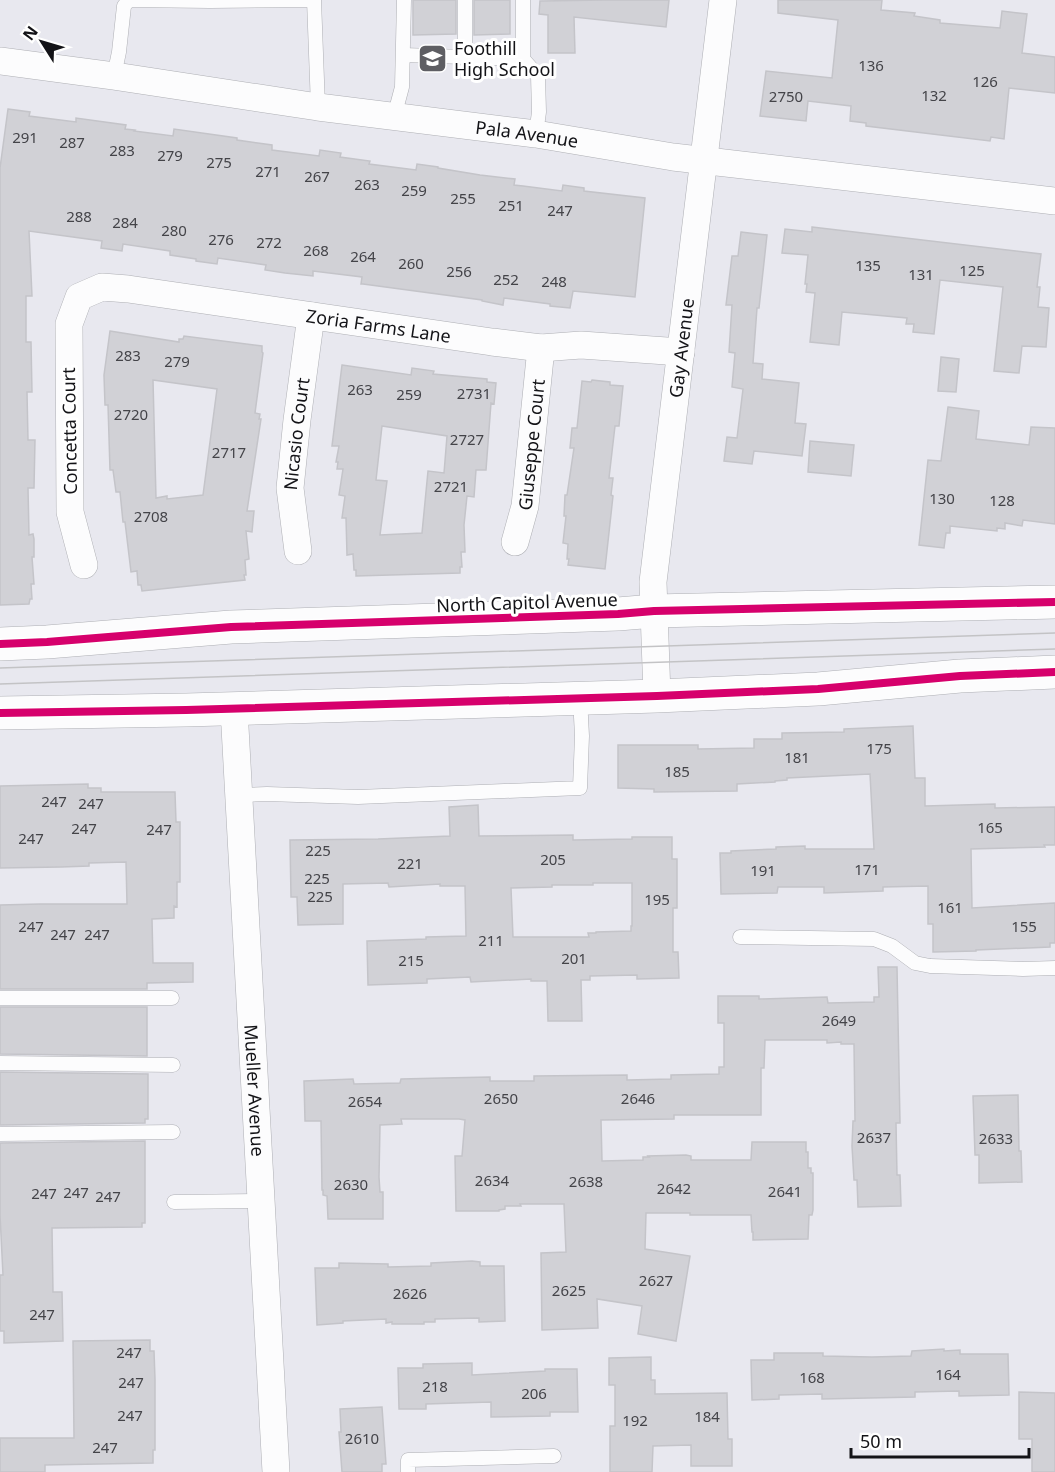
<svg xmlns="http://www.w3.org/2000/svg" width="1055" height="1472" font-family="'Noto Sans',sans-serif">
<rect width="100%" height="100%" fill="#e8e8ef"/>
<!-- building -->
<path fill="#d1d1d6" stroke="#c4c4c9" stroke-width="1.5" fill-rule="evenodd" d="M413,0H456V34L413,35Z
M474,0H510V34L474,35Z
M606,0H669L666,27L574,17L575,53H548V15L539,14L540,1Z
M778,0H882L881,10L915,13L914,16L940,20V23L1000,28L1002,11L1027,14L1022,53L1055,57V93L1009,88L1004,139L991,137L990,141L866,126V123L850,121L851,106L808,101L806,121L760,116L766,71L832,78L838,20L778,13Z
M8,109L30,112L29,116L76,122V118L126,125L125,129L135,130L134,131L173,136L174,129L237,138V140L272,145V150L319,156L320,150L341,153L340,157L370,161L369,164L416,170L417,164L438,167V168L480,175L515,179L514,185L523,186L562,191L563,185L584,188V191L645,198L635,297L573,291L570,308L550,306V304L504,298L503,305L482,301V300L363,284H361L362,277L313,271V276L285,273L265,270L266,265L218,258L217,264L196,261V259L170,255V251L123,244L122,251L101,248L102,241L29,231L32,296H26V342H31L32,392H27L28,440H35L34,488H28L29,535L33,534L34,539V557H32L34,584H31L32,599H30L29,604L0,605V168Z
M812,227L1041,254L1037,287H1040L1038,307L1049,308L1046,347L1022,346L1019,373L994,371L1003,287L940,280L934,334L913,332L914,324H906L907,318L842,312L839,345L810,342L815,293L806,292L807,284H805L808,255L782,253L785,229L812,232Z
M741,232L767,235L759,308H757L753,363L763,364L762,379L799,383L795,423L806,424L802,456L754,451L752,464L724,461L727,437L737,438L743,389L732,387L735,353L729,352L732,305H726L732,256H738Z
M110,331L179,342V339H183L184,336L262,346V352L263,353L255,413L260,414L259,419H261L247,511H254L252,532L246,531L249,559L245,560L246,575H244L245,580L142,591L141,585H138L137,571L131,572L125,522H123L120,492H116L113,470H110L108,405H105L104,375ZM153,380L217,389L203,495L167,499V496L156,498Z
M941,357L959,359L956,392L938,391Z
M342,365L411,375L412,368L434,371L433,374L487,379V382L496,383L494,404L491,403L486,470H476L474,497L467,496L464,525L465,552H461L462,567H460V573L356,576V570H354L353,554L347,555L346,518H342L345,496L339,495L343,469H337L338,462H336L339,446H332ZM382,426L447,436L444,473L428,471L422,533L380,535L387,481L376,480Z
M592,380L610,382V385L623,386L619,426H615L609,478H613L611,495L613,496L605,569L568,565L569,559H567L568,544L563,543L566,516H564L565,495H567L574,448H570L572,428H577L582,381L591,382Z
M948,407L979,411L976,439L1029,445L1031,427L1055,428V524L1023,520L1022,526L1005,523V529L997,528V531L950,526V533H946L944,548L919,545L928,460L941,461Z
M810,441L854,445L851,476L808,472Z
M913,726L915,778H925V806L995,804V808L1055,807V845H1044L1045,847L971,849L972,908L1055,903V943H1050V947L976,950V951L933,952V924H928V886L883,887V891L824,893V887H778L777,893L721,894L720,853H731V851L776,849V847L805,846V849H874L870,774L787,778V780L775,781V782L737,784V791L654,792V789L618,788V745H698V749L754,748V739H782V733L844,732V729Z
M88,784V788H101V792H175L176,822H180V882H177V907L174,906V918L152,919L153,963H193V982L147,983V989H0V905L40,904H127L126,862L89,863V866L61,867L0,868V786Z
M478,805L479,836L573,835V840L632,839V837H672V859H677V908H673V952H678L679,978L637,979V975L590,976V980H581L582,1021H548L547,981H531V979L471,982L470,977L427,979V983L368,985L367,941L426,939V937L466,936L465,886H440V884L389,887L388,883L343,884V924L298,925L297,897H291L290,840L378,839L450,836L449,807ZM593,883H632V926H631V931L596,932V933H588L589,937H513L511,888L552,887V885H593Z
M878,967H897L900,1123H896L897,1175H900L901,1206L858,1207L857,1180H854L852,1146L853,1121H855L854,1044H841V1042L827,1043V1040H765L764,1068H761V1115H674V1119L601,1120L602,1161L643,1160V1157H649L648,1156L686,1155L691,1156V1160H751L752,1142H806V1152H808V1168H811V1173H813V1210L812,1215H809L808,1239L753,1240V1232H752L751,1215H690V1213H646L645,1249L690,1256L676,1341L638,1334L642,1306L597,1299L598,1328L542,1330L541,1253L566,1252L564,1204H520L521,1206H505V1209L499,1210V1211H456L455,1156H462L465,1120L459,1119H401L402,1124L380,1125L379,1177L380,1192H383V1219H328L327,1196L323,1195V1190H322L321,1121H305L304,1081L353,1079L354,1084L400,1083L401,1079L443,1078L490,1077V1081H534V1076L627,1075V1080L671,1079V1075L719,1074V1067H724V1023H718V996H759V999L827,997L828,1003L874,1002V997H879Z
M0,1007H147V1056L0,1054Z
M0,1072L148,1074V1119H145V1123L0,1125Z
M1018,1095L1019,1151H1021L1022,1182L979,1183V1155H975L973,1096Z
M145,1141V1223H142V1227L52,1228L53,1292H62L63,1341L4,1343V1331H0V1275H3L0,1215V1143Z
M472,1261L480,1262V1266H504L505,1321L479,1322V1318L435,1319V1322H424V1324H392V1322L386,1323V1319L343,1321V1323L317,1325L315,1268H339V1263L388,1264V1267L431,1266V1263Z
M150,1340V1351H154L155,1379V1450H153V1463L45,1465V1472H0V1438H74L73,1341Z
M944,1349V1351L960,1350V1354H1008L1009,1395L959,1396V1391L915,1392V1397L822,1399V1394L779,1395V1399L752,1400L751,1360H774V1353H823V1356L872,1357L911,1356L912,1351Z
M651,1357V1380H655V1394L727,1393L728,1439H732V1466H691V1445L653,1446L652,1472H610V1426H615V1385H609V1358Z
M472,1363V1375L545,1371V1369H577L578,1412H550V1416L491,1417V1402L426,1404V1409H399L398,1368H423V1364Z
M1019,1392L1055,1393V1472H1032V1439H1019Z
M382,1407L386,1464H382V1472H342L339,1432H341L340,1409Z"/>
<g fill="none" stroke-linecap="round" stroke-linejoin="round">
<defs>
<path id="service" d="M465,0V57
M523,0V59L538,76L539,112L536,134
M403,55L523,59
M114,76L119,52L124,6L129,0L210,1L314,0L318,107
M394,117L402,87L404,0
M239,795L267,794L358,797L580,788L582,736L580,698
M740,937L874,939L892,946L915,963L930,966L1023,969L1055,968
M0,998H172
M0,1063L173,1065
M0,1134L173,1132
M174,1202L261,1201
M408,1472V1460L554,1456"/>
<g id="minor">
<path id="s1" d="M0,61L114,76L318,107L536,134L673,157L1055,201"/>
<path id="s2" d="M515,542L525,506L541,348"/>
<path id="s3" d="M298,551L290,488L297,420L311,316"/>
<path id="s4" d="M84,565L70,512L69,324L79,297L102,287L128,289L492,342L541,348L581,345L681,352"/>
<path id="s5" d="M657,696L653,582L723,0"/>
<path id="s6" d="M234,709L276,1472"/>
</g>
<path id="primary" d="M0,644L47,642L231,627L618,614L654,611L1055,602
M0,713L186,710L657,696L818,689L960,676L1055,672"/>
</defs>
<!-- service casing -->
<use href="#service" stroke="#aeafb4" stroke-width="15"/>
<!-- minor casing -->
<use href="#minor" stroke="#aeafb4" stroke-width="28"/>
<!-- primary casing -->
<use href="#primary" stroke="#aeafb4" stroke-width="34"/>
<!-- service -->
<use href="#service" stroke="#fcfcfd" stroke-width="14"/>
<!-- minor -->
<use href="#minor" stroke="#fcfcfd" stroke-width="27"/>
<!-- primary -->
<use href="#primary" stroke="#fcfcfd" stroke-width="33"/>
<!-- tram -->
<path stroke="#c3c3c5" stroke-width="1.5" d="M0,668L1055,633
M0,684L1055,649"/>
<defs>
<path id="cycleway" d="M0,644L47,642L231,627L618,614L654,611L1055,602
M0,713L186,710L657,696L818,689L960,676L1055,672"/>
</defs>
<!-- cycleway casing -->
<use href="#cycleway" stroke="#fff" stroke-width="11"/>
<!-- cycleway -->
<use href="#cycleway" stroke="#d6006c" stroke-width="8"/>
</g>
<!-- icons -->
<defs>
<symbol id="school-square" viewBox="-11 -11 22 22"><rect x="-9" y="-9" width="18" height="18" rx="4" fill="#5e5e63" stroke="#fff"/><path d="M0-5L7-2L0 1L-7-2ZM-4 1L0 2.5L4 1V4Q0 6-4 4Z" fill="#fff"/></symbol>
</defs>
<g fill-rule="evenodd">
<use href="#school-square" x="416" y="42" width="33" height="33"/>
</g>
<g text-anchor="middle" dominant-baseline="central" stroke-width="6" stroke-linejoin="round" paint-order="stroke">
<!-- number labels -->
<g font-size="15" fill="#444449">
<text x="871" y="65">136</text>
<text x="985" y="81">126</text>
<text x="934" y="95">132</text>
<text x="786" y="96">2750</text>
<text x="25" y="137">291</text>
<text x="72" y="142">287</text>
<text x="122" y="150">283</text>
<text x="170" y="155">279</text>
<text x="219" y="162">275</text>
<text x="268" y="171">271</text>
<text x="317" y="176">267</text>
<text x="367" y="184">263</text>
<text x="414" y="190">259</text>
<text x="463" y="198">255</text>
<text x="511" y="205">251</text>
<text x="560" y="210">247</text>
<text x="79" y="216">288</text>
<text x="125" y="222">284</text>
<text x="174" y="230">280</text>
<text x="221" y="239">276</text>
<text x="269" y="242">272</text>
<text x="316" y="250">268</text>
<text x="363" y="256">264</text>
<text x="411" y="263">260</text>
<text x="868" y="265">135</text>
<text x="972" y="270">125</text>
<text x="459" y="271">256</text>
<text x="921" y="274">131</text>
<text x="506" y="279">252</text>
<text x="554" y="281">248</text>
<text x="128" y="355">283</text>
<text x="177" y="361">279</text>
<text x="360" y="389">263</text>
<text x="474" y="393">2731</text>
<text x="409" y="394">259</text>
<text x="131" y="414">2720</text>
<text x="467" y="439">2727</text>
<text x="229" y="452">2717</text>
<text x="451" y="486">2721</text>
<text x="942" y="498">130</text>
<text x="1002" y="500">128</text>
<text x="151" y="516">2708</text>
<text x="879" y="748">175</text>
<text x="797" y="757">181</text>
<text x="677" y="771">185</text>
<text x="54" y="801">247</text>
<text x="91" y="803">247</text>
<text x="990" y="827">165</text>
<text x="84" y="828">247</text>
<text x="159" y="829">247</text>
<text x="31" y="838">247</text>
<text x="318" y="850">225</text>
<text x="553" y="859">205</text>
<text x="410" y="863">221</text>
<text x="867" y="869">171</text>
<text x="763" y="870">191</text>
<text x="317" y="878">225</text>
<text x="320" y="896">225</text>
<text x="657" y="899">195</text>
<text x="950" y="907">161</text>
<text x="31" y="926">247</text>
<text x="1024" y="926">155</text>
<text x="63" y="934">247</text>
<text x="97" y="934">247</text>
<text x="491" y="940">211</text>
<text x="574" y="958">201</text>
<text x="411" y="960">215</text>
<text x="839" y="1020">2649</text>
<text x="501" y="1098">2650</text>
<text x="638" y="1098">2646</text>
<text x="365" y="1101">2654</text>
<text x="874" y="1137">2637</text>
<text x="996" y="1138">2633</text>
<text x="492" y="1180">2634</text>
<text x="586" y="1181">2638</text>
<text x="351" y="1184">2630</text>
<text x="674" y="1188">2642</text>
<text x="785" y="1191">2641</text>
<text x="76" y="1192">247</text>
<text x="44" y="1193">247</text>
<text x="108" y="1196">247</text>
<text x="656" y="1280">2627</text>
<text x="569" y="1290">2625</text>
<text x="410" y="1293">2626</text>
<text x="42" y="1314">247</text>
<text x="129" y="1352">247</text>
<text x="948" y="1374">164</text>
<text x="812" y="1377">168</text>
<text x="131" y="1382">247</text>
<text x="435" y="1386">218</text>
<text x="534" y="1393">206</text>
<text x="130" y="1415">247</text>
<text x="707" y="1416">184</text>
<text x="635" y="1420">192</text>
<text x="362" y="1438">2610</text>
<text x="105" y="1447">247</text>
</g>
<!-- poi labels -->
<g font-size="18" fill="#131317" stroke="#fff" text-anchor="start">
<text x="454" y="48">Foothill<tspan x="454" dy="21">High School</tspan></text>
</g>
<!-- street labels -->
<g font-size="18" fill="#131317" stroke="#fff">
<text stroke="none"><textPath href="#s1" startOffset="532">Pala Avenue</textPath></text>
<text stroke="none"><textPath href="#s4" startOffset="576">Zoria Farms Lane</textPath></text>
<text stroke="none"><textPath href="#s5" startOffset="350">Gay Avenue</textPath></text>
<text transform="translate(69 431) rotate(-91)">Concetta Court</text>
<text stroke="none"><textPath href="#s3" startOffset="118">Nicasio Court</textPath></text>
<text stroke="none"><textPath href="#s2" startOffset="99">Giuseppe Court</textPath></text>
<text transform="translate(527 602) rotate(-2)">North Capitol Avenue</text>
<text stroke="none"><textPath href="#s6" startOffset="382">Mueller Avenue</textPath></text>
</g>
</g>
<!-- north arrow -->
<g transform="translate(42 42) rotate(307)" stroke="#ffffff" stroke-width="4.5" paint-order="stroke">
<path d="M0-4.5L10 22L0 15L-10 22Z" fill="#131317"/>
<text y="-9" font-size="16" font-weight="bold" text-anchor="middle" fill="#131317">N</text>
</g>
<!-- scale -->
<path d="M851 1448v9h178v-9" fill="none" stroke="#131317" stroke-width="3"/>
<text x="860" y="1448" font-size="18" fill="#131317" stroke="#ffffff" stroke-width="4.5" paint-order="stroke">50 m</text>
</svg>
